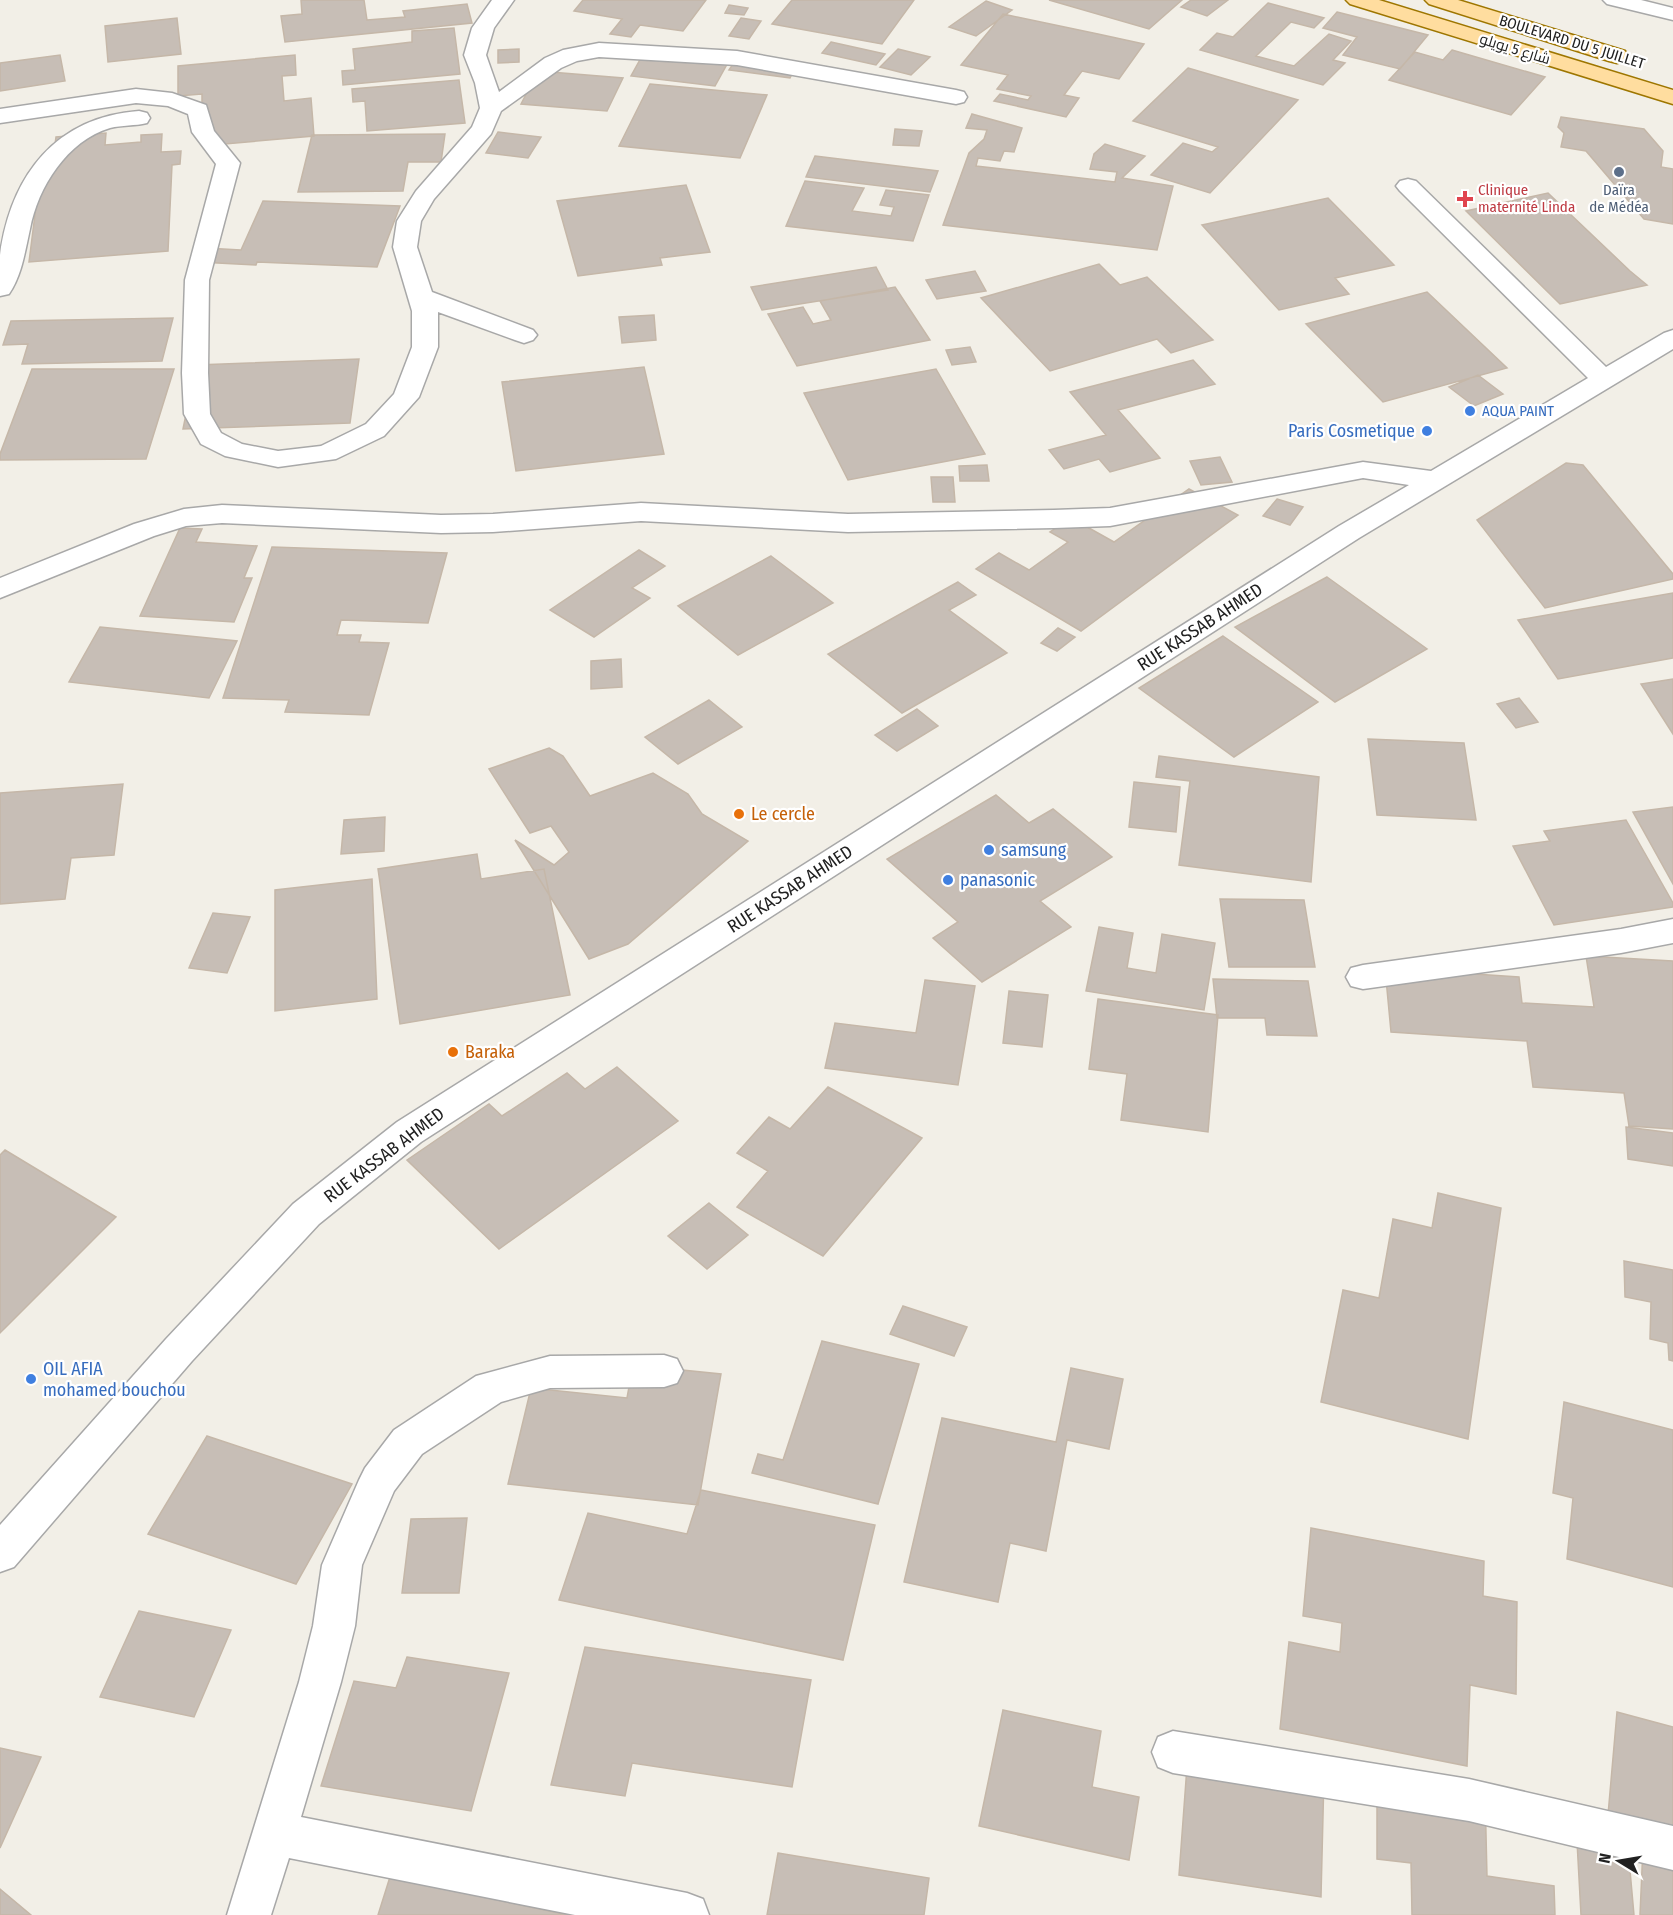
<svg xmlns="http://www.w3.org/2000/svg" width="1673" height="1915" font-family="'Fira Sans Condensed',Cairo,sans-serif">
<rect width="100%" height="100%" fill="#f2efe7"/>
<!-- building -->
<path fill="#c7beb6" stroke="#c5b7a8" stroke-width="1.5" d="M301,0H364L367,20L405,17L403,11L467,4L472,23L285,42L281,16L302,14Z
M583,0H706L683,31L640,25L631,37L610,34L622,19L574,11Z
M792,0H914L882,44L772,24Z
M1049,0H1182L1149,29Z
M1191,0H1228L1207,16L1181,7Z
M986,1L1012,10L976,36L949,27Z
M1268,3L1324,18L1314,28L1291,22L1256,56L1294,66L1329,34L1351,41L1333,60L1345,63L1323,85L1200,50L1217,33L1233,37Z
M729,5L748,8L744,15L725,13Z
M1337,12L1428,35L1400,69L1343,55L1357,37L1323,28Z
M1003,14L1098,34L1144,44L1119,79L1082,71L1064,95L1079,98L1066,117L994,101L1000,94L1028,100L1031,96L997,89L1008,75L961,65Z
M177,18L181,54L108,62L105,26Z
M741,18L761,21L749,39L729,36Z
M454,28L460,74L343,85L342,71L355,70L353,49L412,42V31Z
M831,42L885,54L876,65L822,53Z
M647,47L731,57L715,86L631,76Z
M519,49V62L498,63V50Z
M898,49L930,57L911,75L880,67Z
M1452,50L1545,77L1511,115L1389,80L1415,52L1443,60Z
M60,55L65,81L0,91V63Z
M295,55L296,75L282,76L284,101L311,98L314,136L202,146V94L178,96V66Z
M737,58L796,66L790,78L729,70Z
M1188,68L1298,100L1210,193L1151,175L1183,143L1212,152L1218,147L1133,121Z
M538,71L623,78L607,111L521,104Z
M459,80L465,123L367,131L365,101L353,102L352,89Z
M650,84L767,95L740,158L619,146Z
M972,114L1022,128L1014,152L1004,151L1000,161L978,158L976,166L1115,182L1117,172L1090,169L1094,154L1105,144L1145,156L1122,178L1173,186L1157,250L943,225L969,153L984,139L987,130L966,128Z
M1561,117L1644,129L1663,151L1661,167L1673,169V224L1644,219L1586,151L1561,147L1564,133L1558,127Z
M895,129L922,131L919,146L893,145Z
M498,132L541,137L528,158L486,153Z
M106,133L105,145L141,142V135L162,134L161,152L181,151L180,164L172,165L168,251L29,262L40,175L51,174L56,137Z
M445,134L441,162H408L403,191L298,192L312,135Z
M815,156L938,171L930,192L806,177Z
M805,181L864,188L852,211L891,216L894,207L880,205L886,190L929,195L913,241L786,226Z
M686,185L710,252L660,258L662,265L578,276L557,201Z
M1548,193L1630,271L1647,285L1560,304L1466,211Z
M1328,198L1394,265L1335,278L1349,294L1279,310L1202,225Z
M263,201L400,206L377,267L257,262L256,265L199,262L206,248L241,250Z
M1099,264L1120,285L1147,277L1213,340L1171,353L1157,339L1050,371L981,298Z
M876,267L888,290L762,310L751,287Z
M975,271L986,291L937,299L926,280Z
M895,287L930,340L797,366L768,314L803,307L813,324L831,320L820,301Z
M1427,292L1507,368L1383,402L1306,324Z
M654,315L656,340L622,343L619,317Z
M173,318L162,361L22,364L28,344L3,345L11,321Z
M970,347L976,362L952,365L946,350Z
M359,359L350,423L183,429L196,365Z
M1193,360L1215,384L1118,410L1160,458L1110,472L1099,459L1064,469L1049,450L1106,435L1070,392Z
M644,367L664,454L516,471L502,382Z
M32,369H174L146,459L0,460V454Z
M936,369L985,454L848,480L804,393Z
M1478,375L1503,394L1474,406L1449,387Z
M1220,457L1232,482L1201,485L1190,461Z
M1566,463L1583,465L1673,574V579L1545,608L1477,520Z
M987,465L989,481H960L959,466Z
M931,477H953L955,502H933Z
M1189,489L1238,515L1081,631L976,569L999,553L1029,570L1068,542L1050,532L1071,518L1114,542Z
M1277,499L1303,507L1290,525L1263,516Z
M180,528L202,529L196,542L257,546L244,578H252L234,622L140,616Z
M272,547L447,553L428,623L341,620L337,635H361L359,642L389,643L369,715L285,712L289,700L223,698Z
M639,550L665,566L632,588L650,598L594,637L550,610Z
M771,556L833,603L738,655L678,606Z
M1327,577L1427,649L1335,702L1235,627Z
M958,582L976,595L949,610L1007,653L902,713L828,654Z
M1673,593V658L1558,679L1518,620Z
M100,627L237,641L209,698L69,682Z
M1058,628L1075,637L1057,651L1041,643Z
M1223,636L1318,702L1234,757L1139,688Z
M621,659L622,687L591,689V661Z
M1673,679V734L1641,684Z
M1519,698L1538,722L1516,728L1497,704Z
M709,700L742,727L678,764L645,737Z
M917,709L938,726L897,751L875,735Z
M1368,739L1464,743L1476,820L1377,815Z
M549,748L563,756L590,796L653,773L688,794L702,814L748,841L628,944L589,959L515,840L554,865L569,852L551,826L530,833L489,769Z
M1159,756L1319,777L1311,882L1179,865L1190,781L1156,777Z
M1134,782L1180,787L1176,832L1129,827Z
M123,784L114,855L71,858L65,899L0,904V793Z
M996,795L1029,823L1053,809L1112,857L1040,901L1071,927L982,982L933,938L958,922L887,859Z
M1673,807V884L1633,812Z
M385,817L384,851L341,854L344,820Z
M1626,820L1673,903V907L1554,925L1513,846L1550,841L1544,831Z
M477,854L481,879L544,869L570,995L400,1024L378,869Z
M372,879L377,999L275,1011V890Z
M1220,899L1304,900L1315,967H1229Z
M213,913L250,917L227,973L189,968Z
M1099,927L1133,933L1127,968L1156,973L1162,934L1215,943L1204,1010L1086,991Z
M1586,956L1673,961V1129L1629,1126L1624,1093L1533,1087L1527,1041L1391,1032L1385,968L1519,977L1522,1003L1594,1007Z
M1213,979L1308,981L1317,1036L1267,1035L1265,1018H1217Z
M925,980L975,986L958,1085L825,1068L835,1023L916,1033Z
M1009,991L1048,995L1042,1047L1003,1043Z
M1098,999L1218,1015L1208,1132L1121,1120L1127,1074L1089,1069Z
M617,1067L678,1121L499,1249L407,1160L489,1104L502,1116L567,1073L585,1089Z
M828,1087L922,1138L823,1256L737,1207L768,1171L737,1153L769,1117L790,1129Z
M1626,1127L1673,1133V1166L1628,1159Z
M5,1150L116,1217L0,1333V1155Z
M1438,1193L1501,1208L1468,1439L1321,1402L1343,1290L1379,1298L1393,1219L1432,1228Z
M709,1203L748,1235L707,1269L668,1236Z
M1624,1261L1673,1270V1361L1669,1360L1668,1343L1650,1339L1651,1302L1625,1297Z
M903,1306L967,1327L954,1356L890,1334Z
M822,1341L919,1364L878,1504L752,1473L758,1454L783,1460Z
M633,1365L721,1374L698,1505L508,1484L531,1388L627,1398Z
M1071,1368L1123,1379L1109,1449L1067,1440L1046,1551L1010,1543L998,1602L904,1582L942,1418L1056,1442Z
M1564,1402L1673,1430V1587L1567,1559L1573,1498L1553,1493Z
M207,1436L352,1484L296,1584L148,1534Z
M701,1490L875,1525L843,1660L559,1600L588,1513L687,1534Z
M467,1518L459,1593H402L411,1519Z
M1311,1528L1484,1561L1483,1596L1517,1602L1516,1694L1470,1685L1467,1766L1280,1729L1289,1642L1340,1652L1342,1623L1303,1616Z
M139,1611L231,1630L194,1717L100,1697Z
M585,1647L811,1680L792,1787L632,1763L625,1796L551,1785Z
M407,1657L509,1673L471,1811L321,1786L354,1681L396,1688Z
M1003,1710L1101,1731L1092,1787L1139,1797L1129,1860L979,1826Z
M1617,1712L1673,1727V1833L1608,1815Z
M0,1748L41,1757L0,1848Z
M1188,1753L1324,1775L1321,1897L1179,1875Z
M1377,1776L1485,1792L1487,1876L1554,1886L1555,1915H1412L1411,1863L1377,1859Z
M1577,1841L1628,1848L1634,1915H1581Z
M1643,1847L1673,1854V1915H1640Z
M778,1853L929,1878L924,1915H767Z
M390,1877L568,1915H378Z
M0,1889L31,1915H0Z"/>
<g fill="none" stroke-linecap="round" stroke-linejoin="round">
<defs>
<path id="minor" d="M492,0H514L494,28L486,55L499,92L545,58L563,50L599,43L737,51L956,90L964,92L967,97L964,102L956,104L737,65L599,57L577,61L561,68L501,111L491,134L434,199L421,221L417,247L432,292L533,330L537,335L533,340L524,343L515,340L438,312V347L419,397L384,436L336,459L278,467L225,456L201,444L184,414L182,373L185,280L216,164L192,132L188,114L168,106L136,103L0,123V109L136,89L172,93L206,105L214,131L240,163L209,280L208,373L210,414L221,433L242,444L278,451L321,446L366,424L394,394L412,347V311L393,247L397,221L416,191L472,127L480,108L475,83L464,55L472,28Z
M1603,0H1641L1673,8V20L1607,4Z
M139,111L147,113L150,118L147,123C135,126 122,125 110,128C67,141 38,187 30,229C25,251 22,275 9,294L0,296C0,283 0,268 0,255C11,175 56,117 139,111Z
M1408,179L1416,181L1606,367L1664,333L1673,330V349L1359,538L421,1142L319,1224L192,1361L14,1567L0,1572V1525L166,1339L293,1204L397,1122L1339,526L1409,485L1363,478L1110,526L1054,528L848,532L641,521L493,532L441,533L222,523L186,526L154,536L0,598V578L134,524L184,509L222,505L441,515L493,514L641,503L848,514L1054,510L1110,508L1363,462L1431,471L1588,378L1400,191L1396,186L1400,181Z
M1673,919V943L1621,953L1363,989L1351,986L1346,977L1351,968L1363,965L1621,929Z
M664,1355L677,1359L683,1371L677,1383L664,1387L550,1388L501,1402L422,1454L394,1491L362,1565L355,1626L341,1682L301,1817L687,1893L703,1899L709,1915H575L289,1858L271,1915H227L299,1682L313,1626L322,1565L359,1480L365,1468L394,1430L476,1376L550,1356Z
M1173,1731L1469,1779L1673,1826V1870L1469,1821L1173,1773L1158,1767L1152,1752L1158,1737Z"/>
<path id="major" d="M1346,0H1379L1673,90V104L1350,4Z
M1425,0H1458L1625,51L1628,56L1625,61L1617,63L1609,61L1429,4Z"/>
</defs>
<!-- minor casing -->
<use href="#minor" stroke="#a8a8a8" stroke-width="3"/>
<!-- major casing -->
<use href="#major" stroke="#9e7600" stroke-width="3"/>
<!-- minor -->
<use href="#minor" fill="#fff" fill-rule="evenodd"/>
<!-- major -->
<use href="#major" fill="#ffdd9f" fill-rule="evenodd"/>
</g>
<!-- markers -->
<circle fill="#5c6f8a" stroke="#fff" stroke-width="2" cx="1619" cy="172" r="6"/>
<path fill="#e0444e" stroke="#fff" stroke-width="2" d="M1462 190h6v6h6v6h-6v6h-6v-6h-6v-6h6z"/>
<g fill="#3f7fe0" stroke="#fff" stroke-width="2">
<circle cx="1470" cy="411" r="6"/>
<circle cx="1427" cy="431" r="6"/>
<circle cx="989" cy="850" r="6"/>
<circle cx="948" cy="880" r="6"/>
<circle cx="31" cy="1379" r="6"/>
</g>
<g fill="#e8710a" stroke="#fff" stroke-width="2">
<circle cx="739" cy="814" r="6"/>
<circle cx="453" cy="1052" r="6"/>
</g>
<g text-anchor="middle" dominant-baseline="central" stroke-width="4.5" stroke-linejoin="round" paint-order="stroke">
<!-- far-street labels -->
<g font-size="15" fill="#212121" stroke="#fff">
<text transform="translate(1572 42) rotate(17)">BOULEVARD DU 5 JUILLET</text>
<text transform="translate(1515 49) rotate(17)">شارع 5 يويلو</text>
</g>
<!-- far-health labels -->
<g font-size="15" fill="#be3a42" stroke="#fff" text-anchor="start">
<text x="1478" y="190">Clinique<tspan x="1478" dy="17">maternité Linda</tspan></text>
</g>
<!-- far-service labels -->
<g font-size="15" fill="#4e5e75" stroke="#fff">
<text x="1619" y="190">Daïra<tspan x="1619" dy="17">de Médéa</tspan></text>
</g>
<!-- far-shop labels -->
<g font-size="15" fill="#366cbe" stroke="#fff" text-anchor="start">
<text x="1482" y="411">AQUA PAINT</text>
</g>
<!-- shop labels -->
<g font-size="18" fill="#366cbe" stroke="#fff" text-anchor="start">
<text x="1415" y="431" text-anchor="end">Paris Cosmetique</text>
<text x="1001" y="850">samsung</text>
<text x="960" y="880">panasonic</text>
<text x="43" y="1369">OIL AFIA<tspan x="43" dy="21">mohamed bouchou</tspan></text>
</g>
<!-- street labels -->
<g font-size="18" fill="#212121" stroke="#fff">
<text transform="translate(1200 627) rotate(-33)">RUE KASSAB AHMED</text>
<text transform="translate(790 889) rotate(-33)">RUE KASSAB AHMED</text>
<text transform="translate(384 1155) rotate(-37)">RUE KASSAB AHMED</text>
</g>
<!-- food labels -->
<g font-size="18" fill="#c56008" stroke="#fff" text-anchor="start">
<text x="751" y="814">Le cercle</text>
<text x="465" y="1052">Baraka</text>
</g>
</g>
<!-- north arrow -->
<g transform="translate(1619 1861) rotate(281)" stroke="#ffffff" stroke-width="4.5" paint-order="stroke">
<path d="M0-4.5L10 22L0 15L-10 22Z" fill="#212121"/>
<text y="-9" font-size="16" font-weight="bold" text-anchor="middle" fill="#212121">N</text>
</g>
</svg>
